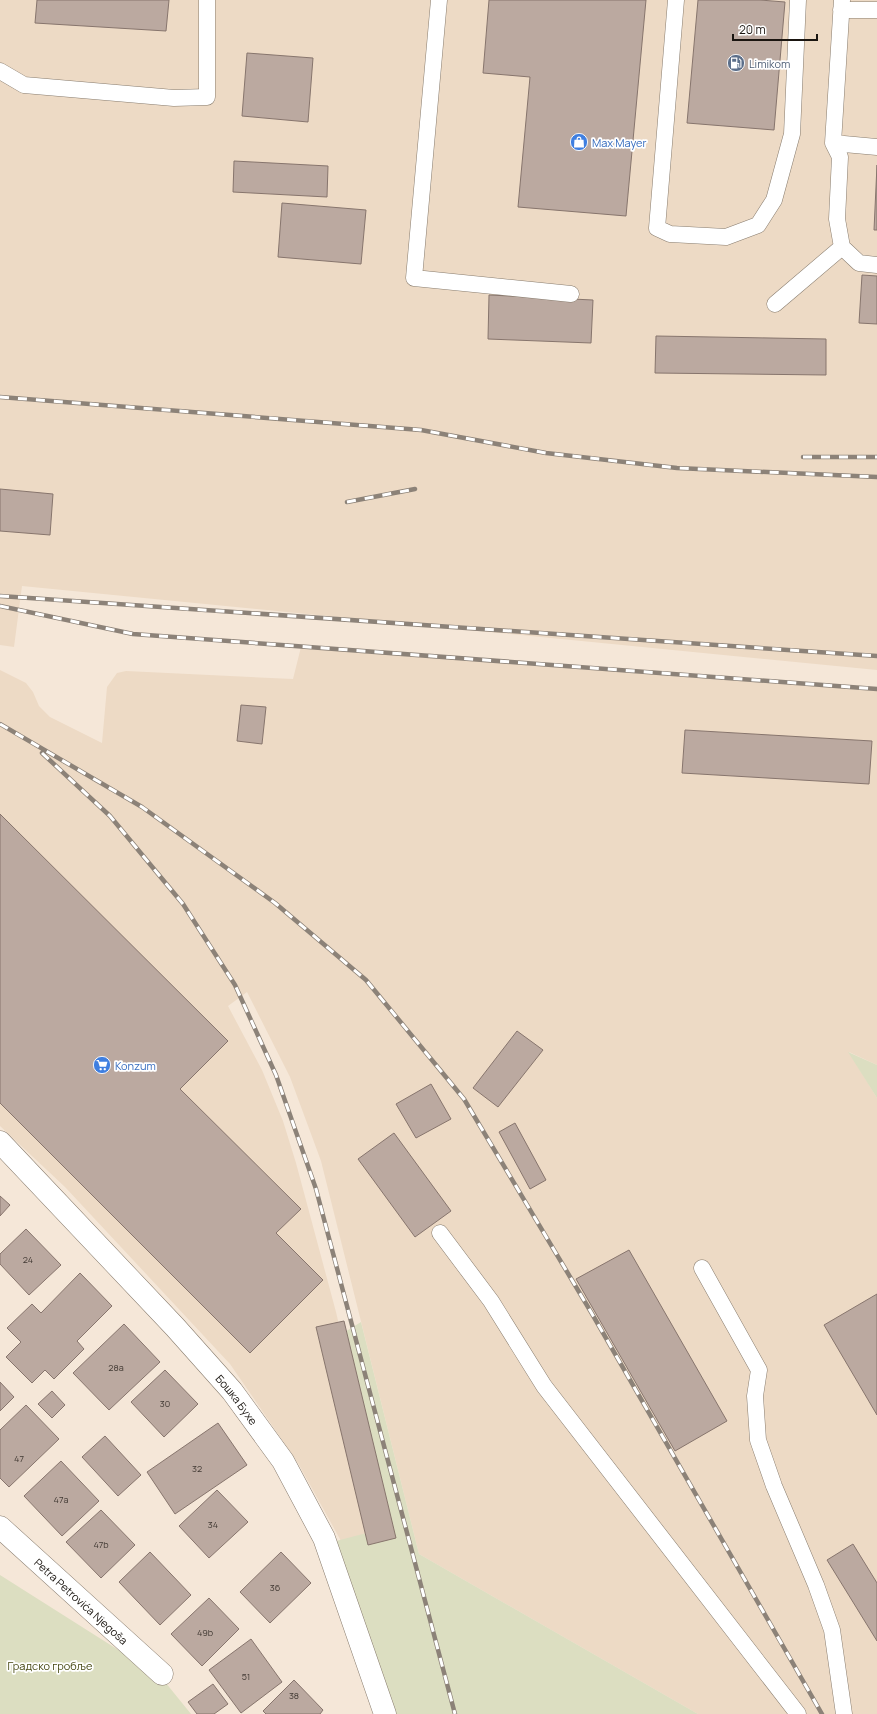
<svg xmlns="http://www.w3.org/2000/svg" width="877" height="1714" font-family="Manrope,sans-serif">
<rect width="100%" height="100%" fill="#f5e7d8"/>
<!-- built -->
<path fill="#eddac5" d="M0,0H877V670L22,586L14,647L0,645Z
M301,647L877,690V1065L849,1052L877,1098V1714H698L419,1554L321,1161L290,1077L247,992L228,1006L262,1070L283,1121L296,1163L336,1312L386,1528L341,1541L298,1463L230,1364L65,1187L0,1126V670L26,683L33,692L39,706L50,717L102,743L107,687L117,673L126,671L293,679Z"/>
<!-- green -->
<path fill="#dcdec1" d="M848,1052L877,1065V1098Z
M361,1322L419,1554L698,1714H390L332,1542L386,1528L340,1335Z
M0,1575L161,1677L191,1714H0Z"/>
<!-- building -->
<path fill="#bba9a0" stroke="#87756d" d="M37,0H169L166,31L35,23Z
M489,0H646L626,216L518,207L530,77L483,73Z
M698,0H760L785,2L774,130L687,123Z
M247,53L313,58L308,122L242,116Z
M234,161L328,166L327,197L233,192Z
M877,165V230H874Z
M282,203L366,210L361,264L278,257Z
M862,275L877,276V324L859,323Z
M489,295L593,300L591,343L488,339Z
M656,336L826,339V375L655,373Z
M0,489L53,494L50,535L0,531Z
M241,705L266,707L262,744L237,741Z
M685,730L872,741L869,784L682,773Z
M0,814L228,1041L180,1089L301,1209L276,1233L323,1280L250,1353L0,1103Z
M517,1031L543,1050L498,1107L473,1088Z
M431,1084L451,1119L416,1138L396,1104Z
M515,1123L546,1180L530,1189L499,1132Z
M394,1133L451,1211L415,1237L358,1159Z
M0,1196L10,1205L0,1216Z
M26,1229L61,1265L29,1295L0,1264V1254Z
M629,1250L727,1421L675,1451L576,1279Z
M80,1273L112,1306L77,1341L84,1349L54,1379L45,1370L32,1383L6,1357L21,1342L7,1328L32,1304L41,1313Z
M877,1294V1415L824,1325Z
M344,1321L396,1538L368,1545L316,1327Z
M124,1324L160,1362L109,1410L73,1373Z
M165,1370L198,1404L164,1437L131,1402Z
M0,1382L14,1397L0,1411Z
M52,1391L65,1405L52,1418L38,1404Z
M26,1405L59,1439L9,1487L0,1478V1430Z
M218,1423L247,1465L175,1514L147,1472Z
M105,1436L141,1475L118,1496L82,1457Z
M61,1461L99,1501L62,1536L24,1496Z
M217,1490L248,1522L209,1558L179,1526Z
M101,1510L135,1545L101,1578L66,1542Z
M853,1544L877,1583V1641L827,1560Z
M150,1552L191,1595L160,1625L119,1582Z
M281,1552L311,1583L270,1623L240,1592Z
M209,1598L239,1629L202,1666L171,1634Z
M251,1639L282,1682L241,1713L209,1670Z
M294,1680L323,1710L320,1714H266L263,1711Z
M213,1684L228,1704L214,1714H197L188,1702Z"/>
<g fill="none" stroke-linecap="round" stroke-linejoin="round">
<defs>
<path id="service" d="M439,0L414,278L571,294
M676,0L657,228L670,234L726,237L758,225L774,200L792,134L798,0
M841,10H877
M0,71L24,85L174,98L207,97V0
M833,143L877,147
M842,247L859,263L877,265
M775,304L842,247L837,219L840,157L833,143L842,0
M440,1233L491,1301L544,1386L798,1714
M702,1268L759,1370L755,1396L758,1440L774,1486L816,1585L832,1630L844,1714"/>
<g id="minor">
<path id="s1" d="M0,1142L175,1327L232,1391L283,1461L324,1538L385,1714"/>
<path id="s2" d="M0,1527L162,1674"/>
</g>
</defs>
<!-- service casing -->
<use href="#service" stroke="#887c6e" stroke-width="17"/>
<!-- minor casing -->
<use href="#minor" stroke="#887c6e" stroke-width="23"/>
<!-- service -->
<use href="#service" stroke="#fff" stroke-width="16"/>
<!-- minor -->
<use href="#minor" stroke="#fff" stroke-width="22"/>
<defs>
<path id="rail" d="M0,397L421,430L546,453L677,468L877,477
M803,457H877
M347,502L415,489
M0,596L877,656
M0,606L133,634L877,689
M0,724L142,807L275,903L366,980L464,1099L591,1312L822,1714
M42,753L110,816L183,904L235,985L276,1075L316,1189L455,1714"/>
</defs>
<!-- rail casing -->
<use href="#rail" stroke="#8c8278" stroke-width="4.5"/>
<!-- rail -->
<use href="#rail" stroke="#fff" stroke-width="3" stroke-dasharray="9" stroke-linecap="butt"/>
</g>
<!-- icons -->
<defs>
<symbol id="fuel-disc" viewBox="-11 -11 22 22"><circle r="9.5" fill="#5c6f8a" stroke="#fff"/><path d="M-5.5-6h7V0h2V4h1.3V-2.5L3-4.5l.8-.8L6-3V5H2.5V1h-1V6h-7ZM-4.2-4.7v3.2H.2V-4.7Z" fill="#fff"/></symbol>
<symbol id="shop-disc" viewBox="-11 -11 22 22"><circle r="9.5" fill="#3f7fe0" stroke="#fff"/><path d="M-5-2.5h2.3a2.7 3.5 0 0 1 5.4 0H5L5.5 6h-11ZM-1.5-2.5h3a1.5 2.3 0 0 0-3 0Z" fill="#fff"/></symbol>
<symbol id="supermarket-disc" viewBox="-11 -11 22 22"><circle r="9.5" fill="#3f7fe0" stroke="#fff"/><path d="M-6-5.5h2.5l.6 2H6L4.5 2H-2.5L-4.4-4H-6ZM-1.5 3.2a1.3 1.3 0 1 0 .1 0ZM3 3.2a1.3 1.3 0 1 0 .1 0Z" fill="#fff"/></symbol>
</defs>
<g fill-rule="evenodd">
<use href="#fuel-disc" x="726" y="53" width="20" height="20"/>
<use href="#shop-disc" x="569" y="132" width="20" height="20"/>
<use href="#supermarket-disc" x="92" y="1055" width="20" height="20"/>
</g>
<g text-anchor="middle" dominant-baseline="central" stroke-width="3.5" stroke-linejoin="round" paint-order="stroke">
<!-- number labels -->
<g font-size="9" fill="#423a34">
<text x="28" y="1259">24</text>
<text x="116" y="1367">28а</text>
<text x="165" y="1403">30</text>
<text x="19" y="1458">47</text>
<text x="197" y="1468">32</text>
<text x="61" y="1499">47a</text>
<text x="213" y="1524">34</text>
<text x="101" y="1544">47b</text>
<text x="275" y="1587">36</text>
<text x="205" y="1632">49b</text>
<text x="246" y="1676">51</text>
<text x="294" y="1695">38</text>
</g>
<!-- service labels -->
<g font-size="11" fill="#4e5e75" stroke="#fff" text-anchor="start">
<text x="749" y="63">Limikom</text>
</g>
<!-- shop labels -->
<g font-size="11" fill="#366cbe" stroke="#fff" text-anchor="start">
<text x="592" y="142">Max Mayer</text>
<text x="115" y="1065">Konzum</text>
</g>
<!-- street labels -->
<g font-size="11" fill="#1a1510" stroke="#fff">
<text stroke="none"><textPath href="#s1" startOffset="350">Бошка Бухе</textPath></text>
<text stroke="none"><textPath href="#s2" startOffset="110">Petra Petrovića Njegoša</textPath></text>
</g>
<!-- park labels -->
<g font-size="11" fill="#454610" stroke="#fff">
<text x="50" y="1665">Градско гробље</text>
</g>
</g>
<!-- scale -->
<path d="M733 34v6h84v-6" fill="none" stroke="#1a1510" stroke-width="2"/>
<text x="739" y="34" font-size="12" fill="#1a1510" stroke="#ffffff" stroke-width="3" paint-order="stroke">20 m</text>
</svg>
